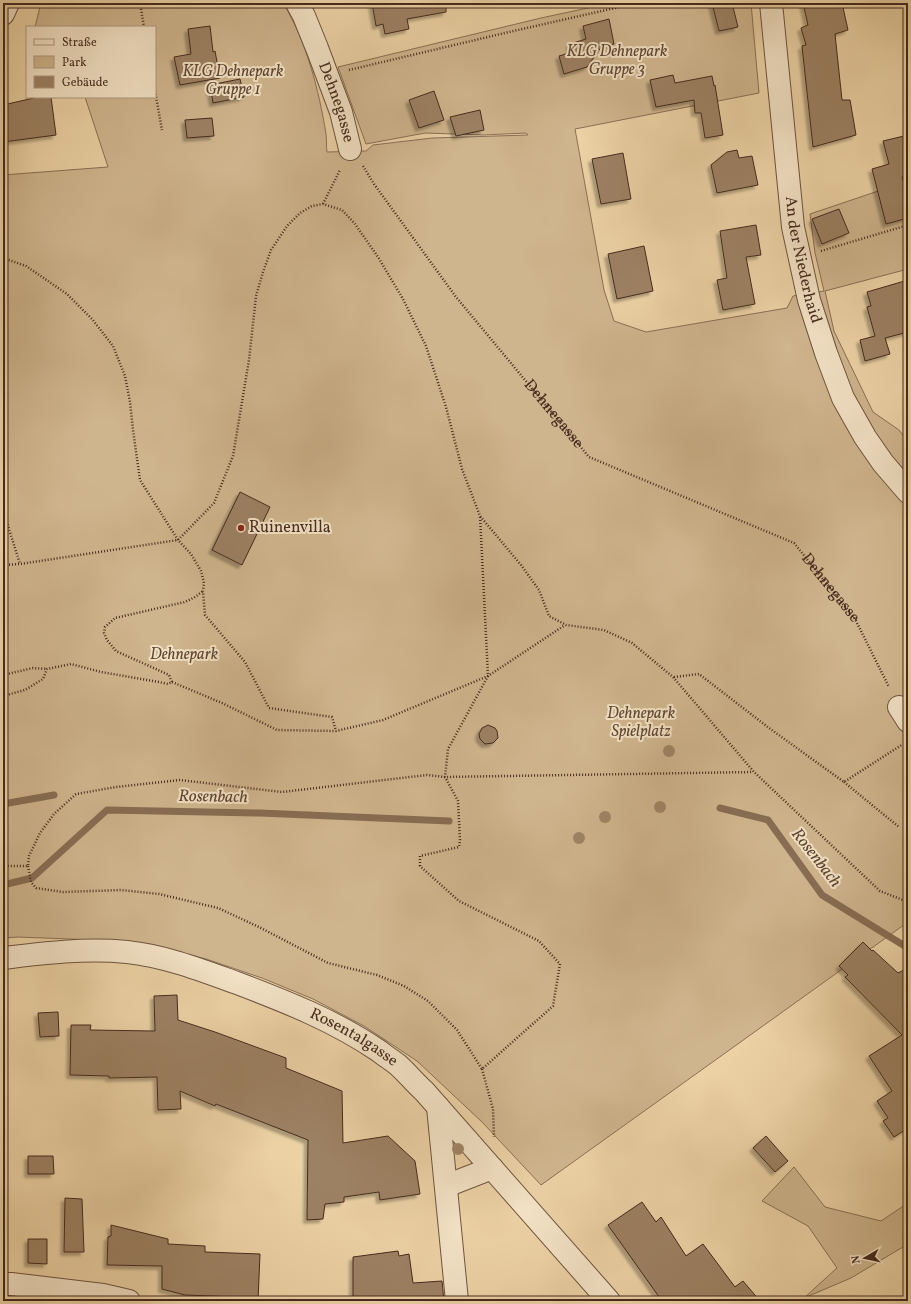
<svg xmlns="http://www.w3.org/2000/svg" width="911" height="1304" font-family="Vollkorn,serif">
<defs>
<filter id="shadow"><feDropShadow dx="-3.5" dy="3.5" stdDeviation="1" flood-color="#0004"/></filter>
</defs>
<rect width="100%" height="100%" fill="#ebd1a4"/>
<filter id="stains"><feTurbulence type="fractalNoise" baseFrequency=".005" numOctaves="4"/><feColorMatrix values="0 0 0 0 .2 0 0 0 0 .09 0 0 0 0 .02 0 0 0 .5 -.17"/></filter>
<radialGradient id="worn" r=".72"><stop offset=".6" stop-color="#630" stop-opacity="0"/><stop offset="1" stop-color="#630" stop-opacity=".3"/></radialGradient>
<!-- green -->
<path fill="#cfb58d" stroke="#8a7056" d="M41,3H283C306,40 319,90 326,134C327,140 326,146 327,152L366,151L373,145L432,138L528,135L526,133L483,135L425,133L366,144L338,67L541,18L611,3H751L759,93L575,129L604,290L614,321L646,332L787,308L793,296L824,291L815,253L810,214L908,181V269L825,291L834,331L873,412L899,430L908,442V922L541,1185L482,1122L417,1061L364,1026L313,999L262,978L206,959L159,947L120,941L18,937L3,938V175L108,167L85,97H155V27H35Z
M794,1167L825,1207L881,1221L908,1203V1244L851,1278L804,1298L837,1268L808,1226L762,1201Z"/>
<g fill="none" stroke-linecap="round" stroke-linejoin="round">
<!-- stream -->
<path stroke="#876d53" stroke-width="7" d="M3,804L54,795
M720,808L768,820L822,895L908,948
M3,885L32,878L107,810L260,813L449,821"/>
</g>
<!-- building -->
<path fill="#9c8164" stroke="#462b1e" filter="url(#shadow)" d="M372,3H446V12L407,19L409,29L385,34L383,24L376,26Z
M712,3H732L738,27L719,31Z
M803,3H842L848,30L835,34L842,100H850L856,135L813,147L802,46L806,45L801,28L808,25Z
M609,19L614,44L602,46L587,67L564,74L559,56L572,52L570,44L586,39L583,26Z
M210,26L213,52L215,51L220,78L180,85L174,57L191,54L188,29Z
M673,75L675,83L712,76L714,86L715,85L723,135L705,138L701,113H695L694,100L656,107L650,80Z
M240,79L244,97L213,103L210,85Z
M434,91L444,120L419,128L409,100Z
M38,97H51L56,135L3,142V105Z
M480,110L484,130L456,136L450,117Z
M212,118L214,136L187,138L185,120Z
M908,135V175L902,177L908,198V218L886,224L872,169L889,164L883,141Z
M737,150L739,158L752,156L758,185L717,193L711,165L727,152Z
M623,153L631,199L601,204L592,159Z
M839,209L849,233L822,244L812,219Z
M756,225L761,255L746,257L755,304L723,310L717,280L727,278L720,231Z
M644,246L653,291L617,299L608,254Z
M908,280V332L885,338L890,354L865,361L860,340L875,336L867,307L871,306L867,292Z
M240,492L270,507L242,565L212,550Z
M488,725L495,728L497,731L498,738L493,743L485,744L480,739L479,734L482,728Z
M863,942L872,951L873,950L898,973L908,968V1128L894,1137L883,1121L888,1118L877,1101L892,1091L869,1056L902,1035L845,977L848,975L839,966Z
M177,995L178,1020L215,1032L286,1058V1068L342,1091L343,1143L388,1136L415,1161L420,1194L380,1200L379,1192L344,1197V1202L325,1204L323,1219L307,1220L308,1140L216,1104L215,1106L180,1091L181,1109L158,1110L157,1077L109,1078V1076L70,1075L71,1025H91L90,1030L155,1031L154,996Z
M58,1012L59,1036L40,1037L38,1013Z
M766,1136L788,1161L775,1172L753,1148Z
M28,1156H53L54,1174H28Z
M65,1198L82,1199L84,1252H64Z
M642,1202L656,1222L661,1217L686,1256L703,1244L735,1287L743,1281L760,1301H662L608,1225Z
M111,1225L168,1239V1244L205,1246V1252L260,1254L258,1301H238V1297L185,1295L162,1289V1266L107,1265L108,1237L111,1236Z
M28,1239H47V1264L28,1263Z
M398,1251L399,1256L409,1254L413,1283L442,1281L444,1301H353V1257Z"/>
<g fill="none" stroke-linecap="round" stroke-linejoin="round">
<defs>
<g id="minor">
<path id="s2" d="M297,3L304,16L317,48L341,112L350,149"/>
<path id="s3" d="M771,3L793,227L809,300L826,353L843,398L865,437L883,463L908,492"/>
<path d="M3,14L8,3"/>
<path d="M899,707L908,721"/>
<path id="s4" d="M3,958C44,953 85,948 127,952C165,956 201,970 237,983C287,1002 335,1021 379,1051C385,1056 392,1060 398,1065C407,1073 415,1083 424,1091L609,1301"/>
<path d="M438,1107L457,1301"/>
<path d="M446,1186L492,1168"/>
<path d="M3,1284H11L103,1295L129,1301"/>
</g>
</defs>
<!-- minor casing -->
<use href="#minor" stroke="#6f5440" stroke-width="24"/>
<!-- path -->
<g stroke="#462b1e" stroke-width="2.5" stroke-dasharray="1 2" stroke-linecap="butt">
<path d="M140,3L144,27"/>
<path d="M349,70L509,32L637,3"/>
<path d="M155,91L162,130"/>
<path id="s1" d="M363,166L374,184L456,297L589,457L794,543L855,619L889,687"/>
<path d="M323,204L340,170"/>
<path d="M821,251L908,225"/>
<path d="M3,258L26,266L67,294L92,319L113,346L125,376L130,402L133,430L140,480L178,540L191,554L201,571L204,583L203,591L205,615L245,662L269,708L332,717L336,731"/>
<path d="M3,510L20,564"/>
<path d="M3,565L20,564L178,540L214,503L233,456L249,360L256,296L263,272L271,250L287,226L300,213L312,206L323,204L342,210L355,224L378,257L403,299L426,346L446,407L462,469L480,516L521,565L539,590L549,616L566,625L604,630L632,643L673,677L754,772L880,891L908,902"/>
<path d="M3,675L33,668L47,669"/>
<path d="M674,677L699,674L769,728L844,782L903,744"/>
<path d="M172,682L222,703L277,730L336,731L383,720L488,676L565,625"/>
<path d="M3,696L25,690L43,679L47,669L71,664L101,672L159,682L168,684L172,682L169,675L116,651L107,640L104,633L105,627L115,618L185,602L195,597L203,591"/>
<path d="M844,782L899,827"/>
<path d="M3,841L6,866H28L29,856L40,833L54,814L76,794L116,787L180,780L282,792L427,775L445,777L753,772"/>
<path d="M28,866L31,882L36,888L63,892L121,890L159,894L218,908L259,927L328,963L377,975L404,986L428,1001L457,1030L482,1069L553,1006L560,964L539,941L459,901L420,866V856L459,847L460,840L458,801L445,777L448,749L488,676L480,516"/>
<path d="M482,1069L493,1109L494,1137"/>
</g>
<!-- minor -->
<use href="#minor" stroke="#f2e1c4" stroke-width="22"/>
</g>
<!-- trees -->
<g fill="#9f8566">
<circle cx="669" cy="751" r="6"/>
<circle cx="660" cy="807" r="6"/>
<circle cx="605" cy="817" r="6"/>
<circle cx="579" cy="838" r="6"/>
<circle cx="458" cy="1149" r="6"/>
</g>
<!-- markers -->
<circle fill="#8f2418" stroke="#f2e1c4" stroke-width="1.5" cx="241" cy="528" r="4"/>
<g text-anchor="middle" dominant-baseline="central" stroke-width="4" stroke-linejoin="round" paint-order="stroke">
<!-- park labels -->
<g font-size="16" font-style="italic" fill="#614734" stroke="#f2e1c4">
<text x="617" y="52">KLG Dehnepark<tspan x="617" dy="18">Gruppe 3</tspan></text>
<text x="233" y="72">KLG Dehnepark<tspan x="233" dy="18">Gruppe 1</tspan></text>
<text x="184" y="655">Dehnepark</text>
<text x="641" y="714">Dehnepark<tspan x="641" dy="18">Spielplatz</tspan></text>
</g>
<!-- street labels -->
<g font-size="16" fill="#462b1e" stroke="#f2e1c4">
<text stroke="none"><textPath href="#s2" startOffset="107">Dehnegasse</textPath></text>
<text stroke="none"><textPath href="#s3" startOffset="259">An der Niederhaid</textPath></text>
<text stroke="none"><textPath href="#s1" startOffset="313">Dehnegasse</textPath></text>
<text stroke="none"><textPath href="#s1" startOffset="649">Dehnegasse</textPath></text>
<text stroke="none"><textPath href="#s4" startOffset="368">Rosentalgasse</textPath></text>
</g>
<!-- poi labels -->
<g font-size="16" fill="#462b1e" stroke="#f2e1c4" text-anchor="start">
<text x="249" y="528">Ruinenvilla</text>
</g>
<!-- water labels -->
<g font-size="17" font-style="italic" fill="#614634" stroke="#f2e1c4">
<text transform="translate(213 797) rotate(1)">Rosenbach</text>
<text transform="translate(816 858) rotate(52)">Rosenbach</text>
</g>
</g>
<!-- margin -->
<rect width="911" height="1304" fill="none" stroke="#ebd1a4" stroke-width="16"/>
<rect x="4" y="4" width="903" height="1296" fill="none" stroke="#462b1e" stroke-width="2"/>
<rect x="8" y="8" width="895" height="1288" fill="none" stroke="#462b1e"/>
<!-- legend -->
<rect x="26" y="26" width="130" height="72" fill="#f2e1c4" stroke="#ad9882"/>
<rect x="34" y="39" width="20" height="6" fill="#f2e1c4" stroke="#ad9882"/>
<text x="62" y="46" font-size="12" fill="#462b1e">Straße</text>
<rect x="34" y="56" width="20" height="12" fill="#cfb58d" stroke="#ad9882"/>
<text x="62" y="66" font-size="12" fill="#462b1e">Park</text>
<rect x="34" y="76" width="20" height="12" fill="#9c8164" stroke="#ad9882"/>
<text x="62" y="86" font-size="12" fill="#462b1e">Gebäude</text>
<!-- north arrow -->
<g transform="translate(865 1258) rotate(261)" stroke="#f2e1c4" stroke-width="3" paint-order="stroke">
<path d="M0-3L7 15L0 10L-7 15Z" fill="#462b1e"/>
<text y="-6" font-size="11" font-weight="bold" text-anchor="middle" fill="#462b1e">N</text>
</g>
<rect width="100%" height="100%" filter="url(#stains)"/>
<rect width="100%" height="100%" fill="url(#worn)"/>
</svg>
